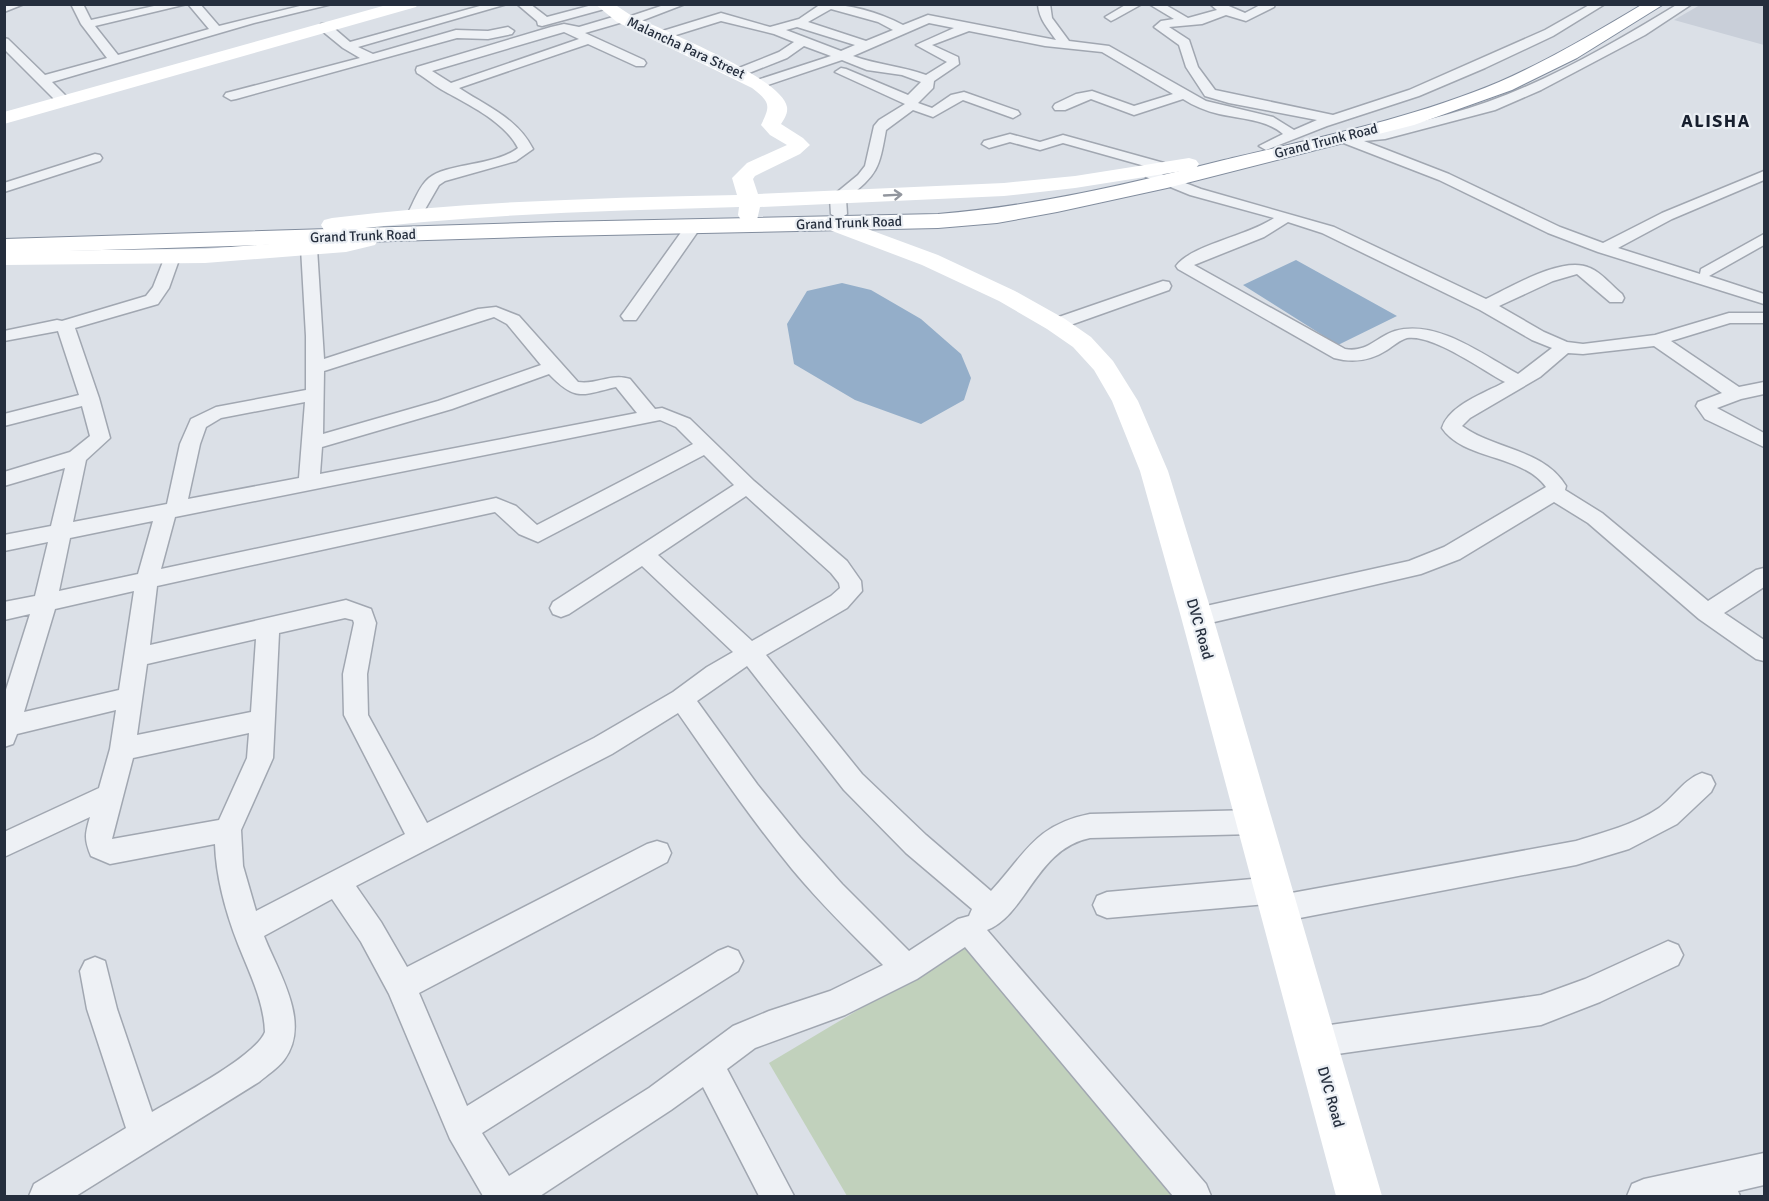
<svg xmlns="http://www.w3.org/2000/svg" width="1769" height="1201" font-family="Signika,sans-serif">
<rect width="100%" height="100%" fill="#dbe0e7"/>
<!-- built -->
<path fill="#c9cfd9" d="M1700,5H1764V45L1674,20Z"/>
<!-- green -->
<path fill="#c1d1bc" d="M967,945L1175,1196H847L769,1063Z"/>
<!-- water -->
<path fill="#94aec9" d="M1296,260L1397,316L1338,345L1243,285Z
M842,283L871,290L921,319L961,354L971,378L964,400L921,424L855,400L794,364L787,324L807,291Z"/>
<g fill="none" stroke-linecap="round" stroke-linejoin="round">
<defs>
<path id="street" d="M6,4H24L4,12Z
M71,4H83L91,20L163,4H187L95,26L118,55L209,29L188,4H200L219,26L308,4H332L254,23L52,82L71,101L64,105L59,104L4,49V38L8,39L45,75L107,58L81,24Z
M487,4H507L358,47L373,54L456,30L488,31L508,27L514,31L512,34L488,39L457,38L236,99L231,100L224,96L226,93L360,58L343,48L321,30V24H329L350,42Z
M517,4H530L547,17L596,4L610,6L608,8L542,26L538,25L537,21Z
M667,4H685L633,24L629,25L623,22L585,33L644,60L646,63L644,66H636L588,44L459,88C488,107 517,118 533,149L516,161L445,181L439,185L420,218H410L407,215C413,204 419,186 429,178C447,163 495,166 518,148C505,122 469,105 444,91C436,87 427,79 417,73L416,70L417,67L551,27L564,24L579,27L623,14L628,17ZM564,32L579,39L451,83L432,71Z
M821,4C850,4 878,12 903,25L928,15L1056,40C1048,28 1039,20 1038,4H1050L1052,18L1069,41L1109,46L1206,101L1273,117L1294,130L1317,120L1229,103L1205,96L1186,67L1179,45L1154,27L1161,21L1174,19L1149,4H1164L1188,18L1217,10L1210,4H1224L1245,13L1262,4H1275L1274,7L1246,21L1226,15L1202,24L1169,27L1189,40L1198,67L1215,90L1333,115L1409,90L1545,30L1591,4H1605L1553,36L1485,68L1419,96L1327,126L1266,150L1259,146L1283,134C1266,119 1240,119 1219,114C1206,111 1194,106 1183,99L1134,115L1091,99L1065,110H1055L1053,107L1055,104L1076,94L1092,91L1134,106L1173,94L1102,52L1045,46L969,31L932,45L958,57L959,64L934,81L933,88L918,103L932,108L951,95L964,92L1018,111L1020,114L1013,118L963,100L933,117L913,110L886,130C879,169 878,174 846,199L847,214L839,219L831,214L830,198L858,175L865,166L874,126L879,120L905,104L835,72L841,68L846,69L908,95L921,82L902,75L867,70L842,60L759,88L754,87L752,84L754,81L831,56L804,46L787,58L739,77L733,73L734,70L779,52L794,42L774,34L721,21L660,40L654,36L656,33L721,13L770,27L799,19ZM831,9L878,22L893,30L866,41L808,22ZM929,23L954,28L916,45L947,62L926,75C902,66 877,65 853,56ZM797,27L855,45L841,51L786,30Z
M1127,4H1142L1115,19L1111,21L1105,17Z
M1678,4H1692L1645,35L1541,90L1495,110L1385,139L1364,141L1449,174L1560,227L1603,243L1662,213L1764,171V180L1672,219L1618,248L1700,274L1701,269L1764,234V245L1709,276L1764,294V304L1598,252L1548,233L1439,180L1341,142L1339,139C1345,132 1359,133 1369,132C1396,130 1422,121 1449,114C1530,92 1606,48 1678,4Z
M1010,134L1040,142L1063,135L1164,163L1166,166L1159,170L1063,143L1040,150L1010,142L989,148L982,144L984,141Z
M95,154L100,155L102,158L100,161L4,192V183Z
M1151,170L1201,189L1334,227L1486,299C1511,287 1563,255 1590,268C1602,273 1612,286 1622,294L1624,298L1622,302H1610L1577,274L1553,281L1499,306L1544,332L1567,342L1583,344L1655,335L1729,313H1764V323H1730L1671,341L1739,387L1764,382V394L1741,399L1717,408L1764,433V447L1705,419L1696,406L1698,402L1722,393L1654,346L1583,354L1568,353L1540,377L1470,418L1462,426C1495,450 1544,449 1566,486L1565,490L1602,513L1708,601L1756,570L1764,568V587L1724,613L1764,640V661L1756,659L1699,619L1588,523L1554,502L1460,559L1421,574L1197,626L1189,623L1186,617L1189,611L1197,608L1409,561L1444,547L1546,487C1522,454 1463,460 1442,428C1449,405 1485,393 1505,382C1482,370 1433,334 1407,338C1400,340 1393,346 1387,350C1370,361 1353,363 1334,358L1178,269L1176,266C1191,245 1248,236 1274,218L1190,195L1146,177L1144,174L1146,171ZM1288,222L1322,233L1480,310L1532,340L1552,348L1518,374C1483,355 1437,319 1395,331C1376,337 1367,353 1345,349L1194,265L1264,237Z
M693,222L701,227L636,320H624L621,316L624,312L687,224Z
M309,243L317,248L324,359L478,309L496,307L519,316L578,382C596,385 611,373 630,379L655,409L662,408L690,419L754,481L847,561L861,581L862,591L847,608L766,655L862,774L926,835L991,891C1026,853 1035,825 1090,814L1255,810L1264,814L1268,822L1264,830L1255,834L1090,838C1036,849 1027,914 987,930L1206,1184L1211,1196H1173L965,947L917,979L845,1015L755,1048L727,1069L794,1196H759L703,1087L671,1110L540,1196H483L450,1139L389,994L361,942L332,899L264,936C278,972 312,1023 284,1060C277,1069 267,1075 259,1082L76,1196H29L34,1184L126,1128L87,1009L80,971L85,961L95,957L105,961L117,1009L152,1112C177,1097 255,1057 265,1032C264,1001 249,972 238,944C226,913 216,877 215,844L110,864L91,856C84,839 85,834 90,817L4,857V832L99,788L110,749L116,710L17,734L13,744L4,747V696L30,614L4,620V602L35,596L48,542L4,551V535L51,526L65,468L4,486V472L70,452L90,436L82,406L4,426V414L79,395L58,331L4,341V331L57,320L62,321L146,296L153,287L166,254H178L180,257L169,288L158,304L75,328L99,398L110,438L86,460L73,522L167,504L180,444L191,419L216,407L306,390V336L301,248ZM494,317L507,324L541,365L438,401L323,434L324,371ZM549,374C576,402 582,395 616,387L637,413L320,474L322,447L452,409ZM305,402L299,478L188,499L200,444L206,427L221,418ZM660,420L676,427L693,444L537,525L516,506L496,498L161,569L175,517ZM704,455L734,485L553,602L550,608L553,614L561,617L569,614L642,566L733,652L707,667L673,692L594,738L427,823L368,715L367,674L376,623L371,609L346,600L150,645L157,586L495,512L519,534L538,542ZM746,496L831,573L839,583L840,588L831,596L752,641L658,555ZM153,521L138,574L59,591L70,538ZM134,591L119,690L24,712L55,609ZM345,618L353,620L354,623L343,674L344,715L405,834L256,911L243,866L241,830L273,758L279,633ZM256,639L251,712L137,735L147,664ZM747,666L844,790L906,853L972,909L969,916L958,919L909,951L842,884L800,837L757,784L697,701ZM678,713C715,766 751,819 792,869C820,903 852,934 883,965L830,991L769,1011L733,1026L649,1088L509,1176L482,1133L738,971L743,961L738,951L728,947L718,951L467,1106L419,993L667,862L671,853L667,844L657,841L647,844L407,967L381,922L356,886L612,754ZM249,733L247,758L219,820L112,839L133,758Z
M1163,281L1169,282L1171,286L1169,290L1062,328H1050L1047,324L1050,320Z
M1702,773L1711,776L1715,784L1711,792L1677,824L1629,849L1576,865L1279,922L1269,918L1265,909L1267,904L1107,918L1097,914L1093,905L1097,896L1107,892L1274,877L1284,881L1288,890L1286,894L1576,841C1604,832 1634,825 1659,808C1674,797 1684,779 1702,773Z
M1668,941L1678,945L1683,955L1678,965L1600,1002L1541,1025L1316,1057L1305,1053L1301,1042L1305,1031L1316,1027L1541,995L1585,979Z
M1764,1153V1185L1738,1191L1740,1196H1627L1632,1184L1644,1179Z"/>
<path id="highway" d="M1643,4H1664L1577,58L1512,90L1414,125L1167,188L1057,212L997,223L938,228L556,236L4,253V239L556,222L938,214C1035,206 1129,184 1224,160C1316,138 1411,119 1499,82C1549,60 1596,32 1643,4Z"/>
</defs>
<!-- street casing -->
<use href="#street" stroke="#a1a7b1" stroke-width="3"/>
<!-- highway casing -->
<use href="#highway" stroke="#828d9e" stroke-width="2"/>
<!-- street -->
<use href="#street" fill="#eef1f5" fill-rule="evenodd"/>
<!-- secondary -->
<path fill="#fff" fill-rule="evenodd" d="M390,4H418L416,7L4,124V112Z
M595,4H614L629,14C659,29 782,77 787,107C788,114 784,119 781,124L803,138L810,145L800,154L755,176L753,179L758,194L1004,183L1075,176L1189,158L1196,160L1199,164L1196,168L1189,170L1075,188L1004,196L760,207L757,220L749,221L741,220L738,215L739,207C603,211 467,214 332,232L324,230L321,225L324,220L332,218C467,201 602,198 737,195L732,178L747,163L787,145L770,135L761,125C771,105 770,102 752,88L617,22Z
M835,217L938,255L1015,291L1065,319L1091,337L1113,361L1138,401L1168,471L1213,617L1382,1196H1336L1181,617L1140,471L1112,401L1094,370L1073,347L1047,329L999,301L922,265L827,229L824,224L827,219Z
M367,233L375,235L378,240L375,245L346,252L205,263L4,265V251L205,249L346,238Z"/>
<!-- highway -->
<use href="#highway" fill="#fff" fill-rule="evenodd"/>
</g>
<!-- one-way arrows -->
<defs><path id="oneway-shaft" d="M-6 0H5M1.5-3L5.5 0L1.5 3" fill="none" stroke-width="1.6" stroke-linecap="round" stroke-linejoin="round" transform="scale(1.5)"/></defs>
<use stroke="#92969e" href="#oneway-shaft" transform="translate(893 195) rotate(-3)"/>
<g text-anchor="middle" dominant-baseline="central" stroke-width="4.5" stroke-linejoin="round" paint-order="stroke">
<!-- far-street labels -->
<g font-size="14" fill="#252e3d" stroke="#ebeff4">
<text transform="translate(686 48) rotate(25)">Malancha Para Street</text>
<text transform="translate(1326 141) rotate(-14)">Grand Trunk Road</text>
<text transform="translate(849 223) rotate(-2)">Grand Trunk Road</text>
<text transform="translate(363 236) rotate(-2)">Grand Trunk Road</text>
</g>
<!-- street labels -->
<g font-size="15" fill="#252e3d" stroke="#ebeff4">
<text transform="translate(1200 629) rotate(74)">DVC Road</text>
<text transform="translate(1331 1097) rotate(74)">DVC Road</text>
</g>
<!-- far-district labels -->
<g font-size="18" font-weight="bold" letter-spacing="1.5" fill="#171f2e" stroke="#ebeff4">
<text x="1716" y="121">ALISHA</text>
</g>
</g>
<!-- border -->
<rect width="1769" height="1201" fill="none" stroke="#252e3d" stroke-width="12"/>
</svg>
